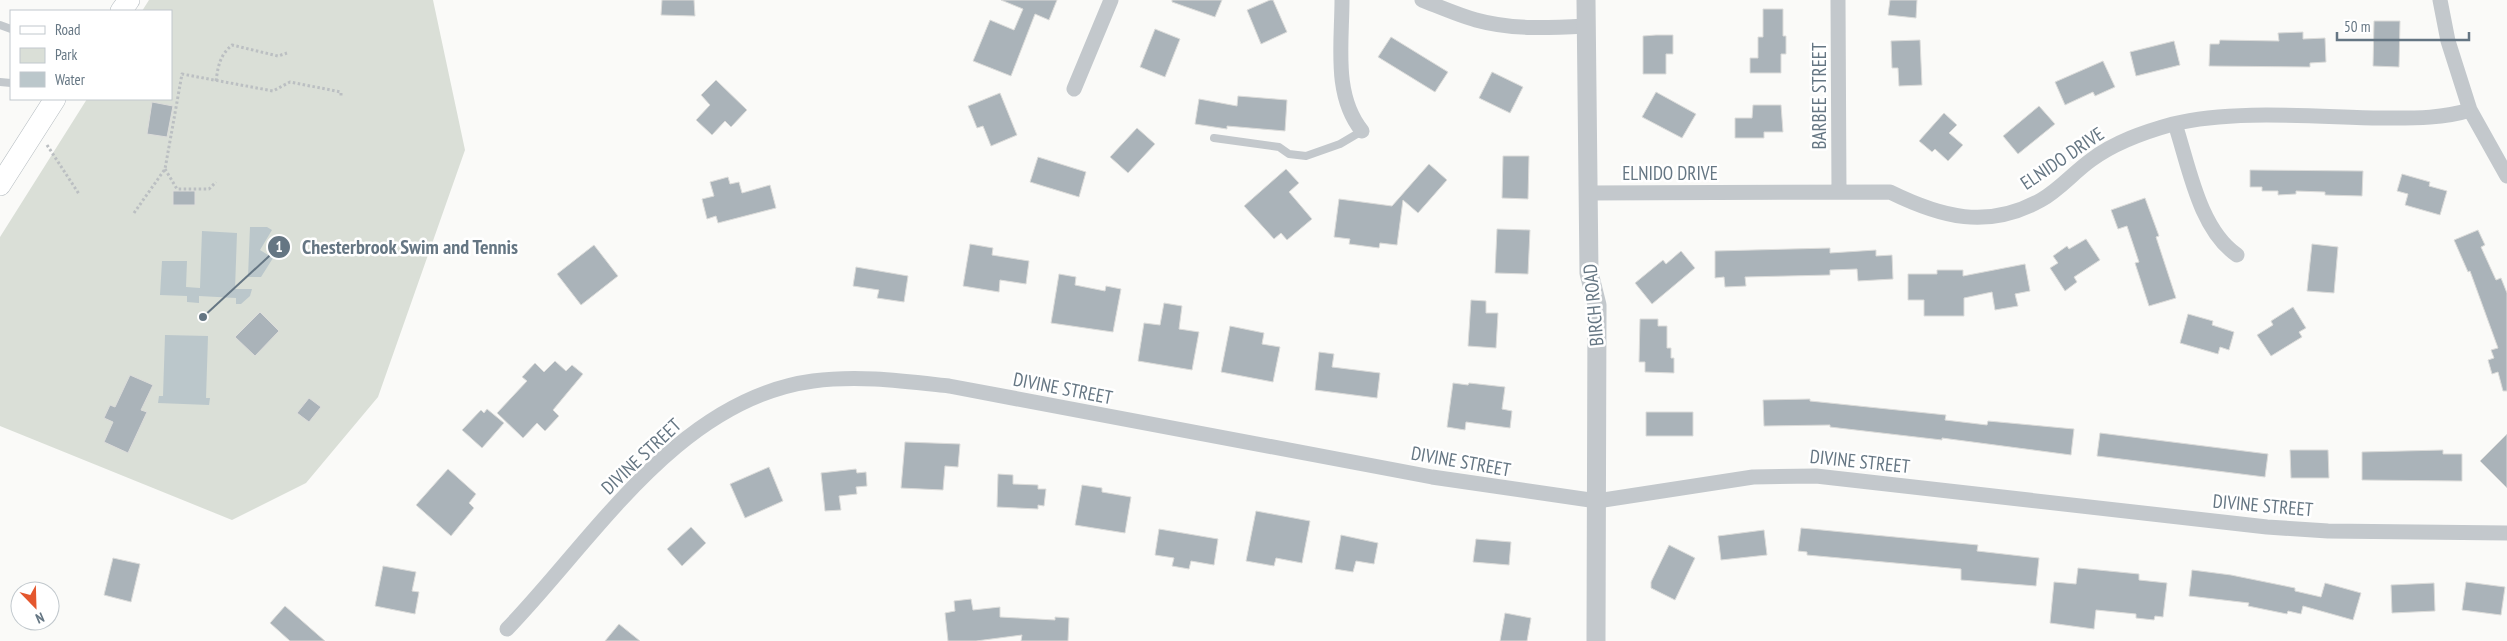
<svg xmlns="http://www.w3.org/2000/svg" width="2507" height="641" font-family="'PT Sans Narrow',sans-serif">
<rect width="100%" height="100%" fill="#fafaf8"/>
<!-- green -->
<path fill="#dadfd7" d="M149,0H433L465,150L378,397L306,483L232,520L0,426V237L87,99H171V11H142Z"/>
<!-- water -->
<path fill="#bbc7cb" d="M250,227H267L272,230L260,250L273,258L261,277H248Z
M202,231L237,233L235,289H252L250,296L241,304H236V298L199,296V303L187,302V296L160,295L162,261H187L186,287L200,288Z
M165,335L208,336L206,398H210L209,405L158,403L159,396H163Z"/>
<!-- building -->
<path fill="#aab3b9" stroke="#dcdcda" d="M662,0H694L695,16L661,15Z
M1001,0H1057L1049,20L1035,14L1011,76L973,61L990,20L1014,30L1023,9Z
M1172,0H1222L1215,17L1172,2Z
M1270,0H1273L1287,32L1261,44L1247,10Z
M1890,0H1917L1916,18L1888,15Z
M1763,9H1783V36H1786V54H1781V73H1750V58H1758V37H1763Z
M2374,21H2400L2399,67L2373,66Z
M1155,29L1180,39L1165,77L1140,67Z
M2303,32V39L2325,38L2326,62L2310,63V67L2209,66L2210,44H2219L2220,40L2279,41L2278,33Z
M1656,35H1673V54H1666V74H1643V36Z
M1391,37L1448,72L1435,92L1378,57Z
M1920,40L1922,85L1899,86L1898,68H1892L1891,41Z
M2174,41L2180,65L2136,76L2130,52Z
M2103,61L2115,87L2095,96L2093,92L2065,105L2055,82Z
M1492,72L1523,87L1510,113L1479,98Z
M716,80L747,110L731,127L725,121L712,135L696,120L710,105L701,95Z
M1656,92L1696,114L1682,138L1642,117Z
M1000,93L1017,135L991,146L983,126L977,128L968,106Z
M1238,96L1287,100L1285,131L1227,126V129L1195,124L1199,99L1237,106Z
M152,102L173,106L167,137L147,134Z
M1753,105H1781L1783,132H1764V138H1735V118H1752Z
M2039,106L2055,124L2018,154L2003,136Z
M1944,113L1957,125L1949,133L1963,145L1948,161L1935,149L1932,152L1919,141Z
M1137,128L1155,144L1128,173L1110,157Z
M1503,156H1529L1528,199L1502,198Z
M1038,157L1086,172L1079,197L1030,182Z
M1429,164L1447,180L1418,213L1403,200L1397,245L1380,243L1379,248L1349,244L1350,239L1334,237L1339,199L1392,206Z
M1286,169L1299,183L1289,192L1312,219L1287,240L1281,233L1274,239L1244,206Z
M2250,170L2363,171L2362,196L2325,195V192L2296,191V194L2278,195V191H2262V187H2250Z
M2402,174L2430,182L2429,186L2447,191L2440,215L2405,205L2408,194L2397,191Z
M728,177L730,184L739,182L742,193L770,185L776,208L718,223L716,216L707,219L702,199L714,196L710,182Z
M173,191H195V205H173Z
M2145,198L2159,236L2156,237L2176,298L2149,306L2135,263L2139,262L2127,226L2118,229L2111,210Z
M1497,229L1530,230L1528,274L1495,273Z
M2478,230L2485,245L2481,247L2496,280L2501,278L2507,293V391H2503L2498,372L2492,374L2488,360L2494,358L2491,350L2498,348L2470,271L2468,272L2454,240Z
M2086,239L2100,260L2074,277L2077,282L2065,291L2050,268L2058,263L2053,256L2067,246L2069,249Z
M970,244L993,248L992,255L1029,261L1026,284L1000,280L999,292L963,286Z
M2312,244L2338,247L2334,293L2307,291Z
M594,245L618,276L581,305L557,274Z
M1830,248V253L1876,250V256L1892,255L1893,279L1858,281L1857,269L1830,270V275L1745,277L1746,286L1725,287L1724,277L1715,278V251Z
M1681,251L1695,268L1652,304L1635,283L1663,260L1666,264Z
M2025,264L2030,291L2015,294L2018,306L1995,310L1992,292L1964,298V316H1924V300H1908V274H1937V270H1963V276Z
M856,267L908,276L904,302L877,298L879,290L853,286Z
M1059,274L1076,277L1075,285L1105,291L1106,286L1121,289L1113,332L1051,323Z
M1471,300L1486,301V313H1498L1496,348L1468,346Z
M1164,303L1182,306L1179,329L1199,332L1192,370L1138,361L1144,323L1160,325Z
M2293,307L2306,328L2299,332L2302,337L2271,356L2257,335L2273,325L2271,321Z
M260,312L279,331L255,356L235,337Z
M2188,314L2213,321L2212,325L2234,332L2229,350L2220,347L2218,354L2180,343Z
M1640,319H1658V326H1667V348H1671V358H1674V373L1645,372V362H1639Z
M1230,326L1264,333L1262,344L1280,347L1273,382L1221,372Z
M1319,352L1334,354L1332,367L1380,373L1377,398L1315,390Z
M555,361L566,371L572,365L583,374L553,410L559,416L545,431L537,423L523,438L497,413L527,381L522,377L535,363L544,372Z
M130,375L153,385L141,410L147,412L128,453L104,442L113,422L104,418L110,405L115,407Z
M1453,383L1468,385L1469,383L1505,387L1502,409L1512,411L1510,428L1466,422L1465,430L1447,427Z
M309,398L321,407L309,422L297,413Z
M1810,399V401L1946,415L1945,420L1987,425L1988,421L2074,429L2071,455L1942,438V440L1830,427V425L1764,426L1763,400Z
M487,409L504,423L482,448L462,430L481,410L484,413Z
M1646,412H1693V436H1646Z
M2100,433L2268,454L2265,477L2097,456Z
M2507,434V488L2480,461Z
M905,442L960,444L958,467L945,466L943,490L901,488Z
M2290,450H2328L2329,478H2291Z
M2443,450V454H2462V481L2362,480V452Z
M769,467L783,501L745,518L730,484Z
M448,469L476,494L469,503L474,508L451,536L416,505Z
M856,469L857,473L866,472L867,486L856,487L857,494L839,496L841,510L825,511L821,473Z
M998,474L1013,475V484L1038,485V489H1046L1044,506L1038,505V509L997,507Z
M1082,485L1102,488V492L1131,497L1125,533L1075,525Z
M1256,511L1310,521L1302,563L1276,558L1274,566L1246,561Z
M691,527L706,543L682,566L667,549Z
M1801,528L1978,545L1977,551L2039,558L2036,586L1961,580V569L1807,555V552L1798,551Z
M1159,529L1218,539L1214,565L1191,561L1189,569L1172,566L1174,558L1155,555Z
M1764,530L1767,555L1721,560L1718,536Z
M1341,535L1378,543L1374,564L1356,561L1353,572L1335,569Z
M1476,539L1511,542L1509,565L1473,562Z
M1669,545L1695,558L1675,600L1651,588V582Z
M113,558L140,564L131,602L104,595Z
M383,566L416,572L412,591L419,592L415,614L375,606Z
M2078,568L2139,574V580L2167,583L2163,617L2155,616L2154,620L2136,618V614L2096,610L2094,629L2050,623L2054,582L2076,584Z
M2192,570L2231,575L2295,588V591L2321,597L2325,583L2361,593L2353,620L2303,606L2301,614L2288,611L2287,614L2248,606L2249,603L2189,596Z
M2466,582L2505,587L2501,615L2462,610Z
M2434,583L2435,611L2392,613L2391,585Z
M971,599L973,610L1000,607V617L1055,620V617L1069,618L1068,641H1021L1022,635L976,641H948L945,613L955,611L954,601Z
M285,606L325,641H290L270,623Z
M1505,613L1531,618L1527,641H1500Z
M619,624L640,641H605Z"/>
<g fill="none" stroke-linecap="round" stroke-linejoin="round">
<defs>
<path id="secondary" d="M121,11L129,0
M0,185L55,99"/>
</defs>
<!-- secondary casing -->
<use href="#secondary" stroke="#b3babf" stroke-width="22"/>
<!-- path -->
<path stroke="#bbbfc2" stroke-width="3" stroke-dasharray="2.5 2.5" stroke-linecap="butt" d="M216,81C218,66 220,55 232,45L278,56L287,53
M47,145L79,194
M165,169L177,189H209L216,182
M134,213L165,169L182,74L273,91L290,82L341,92V96"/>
<!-- service -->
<path stroke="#c3c8cc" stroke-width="8" d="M0,25L11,29
M0,82L11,83
M1214,138L1279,147L1289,154L1306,156L1340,144L1362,131"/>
<!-- minor -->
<path stroke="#c3c8cc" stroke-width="15" d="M1342,0C1342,44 1333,95 1362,131
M1422,0C1440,7 1458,15 1476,20C1512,30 1549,28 1586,26
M1838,0L1839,192
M2440,0L2448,41L2470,110L2507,176
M1074,89L1111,0
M2175,124C2189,166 2199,229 2237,255
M1588,193L1890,192C1941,217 1987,230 2041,200C2059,190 2073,173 2091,160C2115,142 2144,132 2173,124C2234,109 2317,117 2381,118C2411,118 2441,119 2470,110
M507,629C594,539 678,399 813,381C859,375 903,381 949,386L1432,477L1597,501L1753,477L1816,476L2267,527L2328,531L2507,533"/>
<!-- tertiary -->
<path stroke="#c3c8cc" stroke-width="19" d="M1586,0L1589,273L1597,305L1596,641"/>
<!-- secondary -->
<use href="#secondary" stroke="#fff" stroke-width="21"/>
</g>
<g text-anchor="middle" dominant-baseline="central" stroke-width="5" stroke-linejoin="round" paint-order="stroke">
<!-- street labels -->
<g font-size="19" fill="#657683" stroke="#fff">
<text transform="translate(1819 96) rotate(-90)">BARBEE STREET</text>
<text transform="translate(2062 158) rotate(-34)">ELNIDO DRIVE</text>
<text x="1670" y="173">ELNIDO DRIVE</text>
<text transform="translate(1593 305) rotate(-95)">BIRCH ROAD</text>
<text transform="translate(1063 388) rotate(11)">DIVINE STREET</text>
<text transform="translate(641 456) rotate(-43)">DIVINE STREET</text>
<text transform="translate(1461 461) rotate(10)">DIVINE STREET</text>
<text transform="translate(1860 461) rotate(6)">DIVINE STREET</text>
<text transform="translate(2263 505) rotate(5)">DIVINE STREET</text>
</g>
</g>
<!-- callouts -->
<path fill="none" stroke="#657683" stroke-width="2" d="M203 317L279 247"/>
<g fill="#657683" stroke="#fff" stroke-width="2">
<circle cx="203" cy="317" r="5"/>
<circle cx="279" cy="247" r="12"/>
</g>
<g font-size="15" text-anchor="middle" font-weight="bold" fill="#fff">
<text x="279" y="252">1</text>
</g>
<g font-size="20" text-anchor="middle" font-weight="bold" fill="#657683" stroke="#fff" stroke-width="5" stroke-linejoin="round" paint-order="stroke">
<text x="410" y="254">Chesterbrook Swim and Tennis</text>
</g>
<!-- legend -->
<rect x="10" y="10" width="162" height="90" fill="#ffffff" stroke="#c1c8cd"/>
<rect x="20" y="26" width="25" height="8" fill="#ffffff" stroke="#c1c8cd"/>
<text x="55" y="35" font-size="15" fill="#657683">Road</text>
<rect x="20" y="48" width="25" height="15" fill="#dadfd7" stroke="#c1c8cd"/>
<text x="55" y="60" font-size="15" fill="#657683">Park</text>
<rect x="20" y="72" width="25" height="15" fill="#bbc7cb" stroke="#c1c8cd"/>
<text x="55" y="85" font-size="15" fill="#657683">Water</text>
<!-- north arrow -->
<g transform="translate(35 606) rotate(157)"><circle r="24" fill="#ffffff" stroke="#c1c8cd"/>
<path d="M0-4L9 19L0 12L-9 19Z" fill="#e4572e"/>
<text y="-8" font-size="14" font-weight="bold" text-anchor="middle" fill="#657683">N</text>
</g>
<!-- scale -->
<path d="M2337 32v8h132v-8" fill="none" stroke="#657683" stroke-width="2.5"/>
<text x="2344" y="32" font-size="15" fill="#657683" stroke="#ffffff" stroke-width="4" paint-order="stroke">50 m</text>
</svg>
